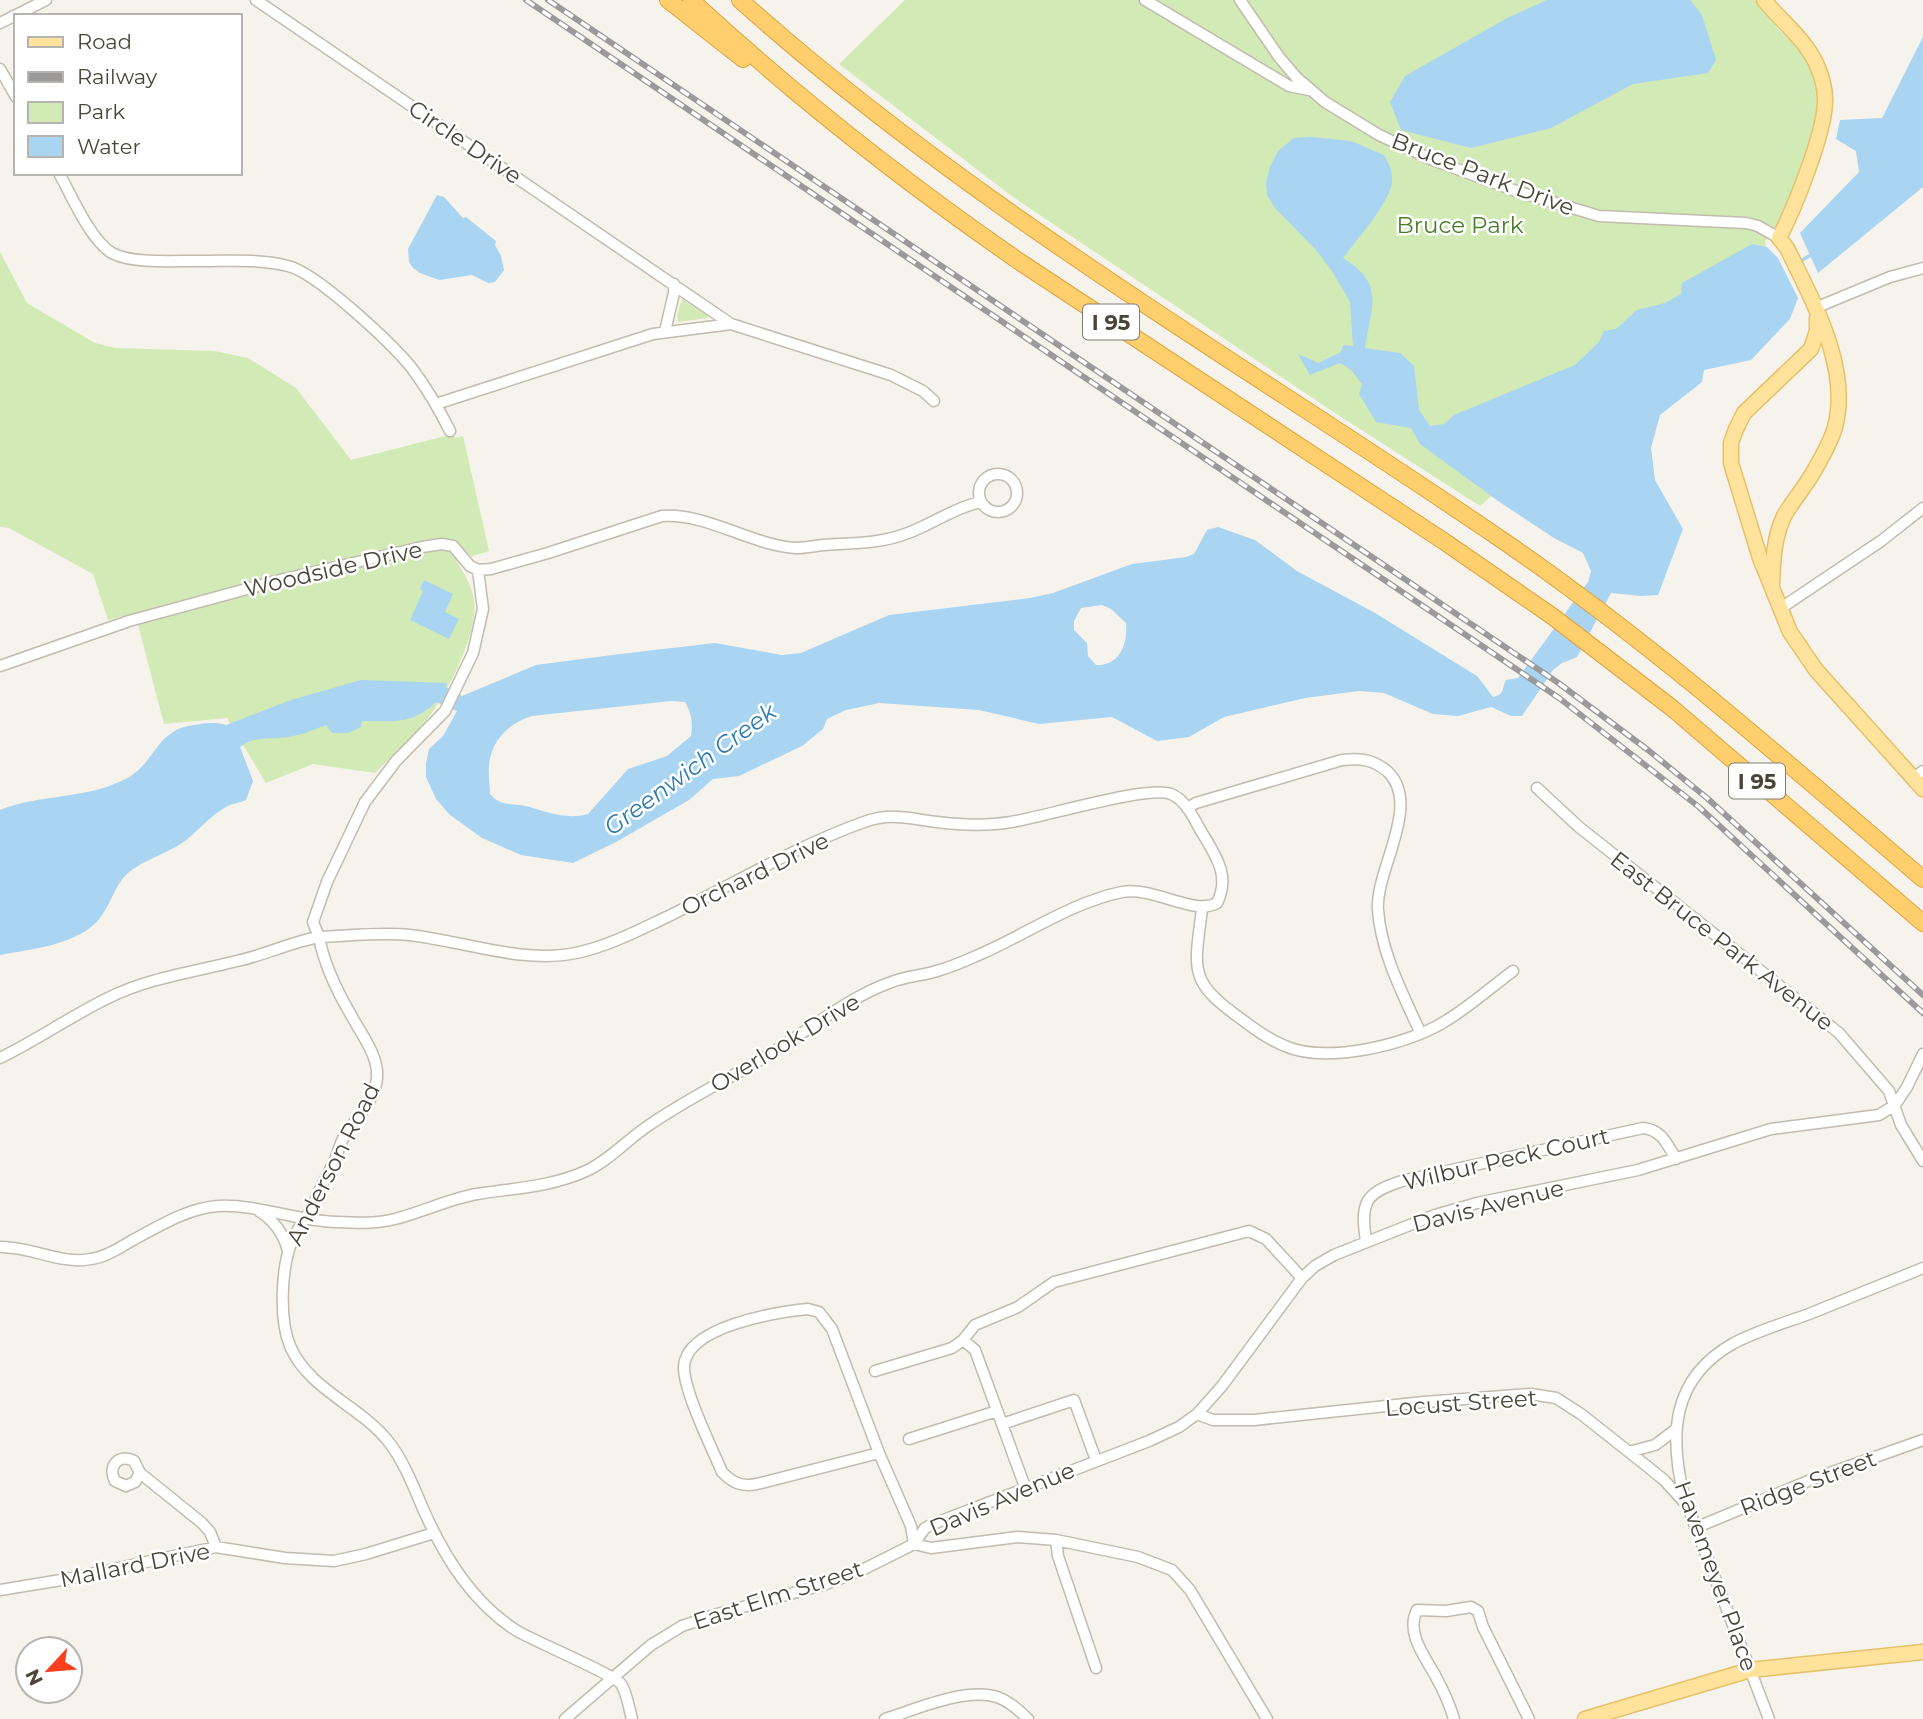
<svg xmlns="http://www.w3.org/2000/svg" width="1923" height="1719" font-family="Montserrat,sans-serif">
<rect width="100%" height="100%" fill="#f6f3ec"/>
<!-- green -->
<path fill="#d2eab5" d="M905,0H1755L1778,29L1793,42L1814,71L1819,95V113L1813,133L1787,209L1765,241L1768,258L1480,506L1335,413L1013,197L839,64Z
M0,252L27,303L95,343L115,348L214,351L248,358L296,388L351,460L453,434L455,438L463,436L489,551L456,561C464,572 472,586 474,600C479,630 449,690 431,714C416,735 394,754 375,773L313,764L266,783L227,718L164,724L135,613L108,620L93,574L9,528L0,527Z
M682,299L707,315L708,318L678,322L677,316Z"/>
<!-- water -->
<path fill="#a9d4f2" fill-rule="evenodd" d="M1547,0H1690L1702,15L1716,60L1708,73L1633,84L1551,128L1471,148L1401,130L1390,102L1405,76L1509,17Z
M1923,37V187L1818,273L1800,233L1859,172L1856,151L1836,139L1840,120L1882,118Z
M1312,137L1351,141L1384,155C1389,164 1393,171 1392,182C1390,202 1356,241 1343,258C1386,285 1371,305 1365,348L1400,353L1414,366L1419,410L1430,426L1444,424L1454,415L1575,365L1599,342L1604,331L1616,329L1637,310L1665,303L1681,294L1682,283L1752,244L1767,247L1778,258L1798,298L1790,319L1751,360L1704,370L1702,382L1660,415L1651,448L1655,480L1683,529L1658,595L1641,596L1611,593L1577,657L1562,663L1553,670L1522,716H1511L1491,707L1458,716L1433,714L1384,693L1359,691L1305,698L1224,717L1189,737L1157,741L1112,717L1039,724L979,710L879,703L846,710L827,719L823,729L802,746L739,776L713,779L689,800L616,842L573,863L521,855L482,838L450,815L436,799L426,777V763L429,749L443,736L457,711L436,702C413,725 392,721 362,721L361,727L348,733H332L326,725C313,730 301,735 288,737C270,740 255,735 240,747L253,781L246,800C240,803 232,803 226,807C210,816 199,830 185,841C167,854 144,859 128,873C114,886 111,904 100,918C79,945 31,949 0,955V810C42,793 89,800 129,777C156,761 157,729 194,725C205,723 216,722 226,725L291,700L361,680L447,683L446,687L462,696L536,665L620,654L715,643L782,655L801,653L889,615L1030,598L1053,593L1132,564L1186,557L1194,554L1207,530L1218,527L1255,540L1297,571L1375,613L1477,676L1493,697C1506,694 1501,689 1506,680L1518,678L1588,582L1591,571L1583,553L1554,538L1498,501L1420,444L1411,428L1376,422L1359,394L1362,384L1351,370L1340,363L1310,375L1298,354L1318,363L1341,352L1343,345L1353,346L1350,302L1332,271L1315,249L1275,208L1267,195L1266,182L1270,167L1278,151L1294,138ZM1102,605L1111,609L1126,623C1128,643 1120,666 1096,665L1088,656L1087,643L1074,630V621L1081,608ZM671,701L685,702C692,714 693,723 691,736L667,756L628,769L588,814C566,820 547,812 526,806C512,803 501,807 490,794C490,783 487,770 490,759C494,737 512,722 532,716Z
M437,195L444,197L463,218L466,217L496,241L495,245L501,256L504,270L495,282L488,283L472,275L439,280L420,273L413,268L409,262L408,249Z
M424,580L453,594L445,612L459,619L449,639L410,620L423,591L420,589Z"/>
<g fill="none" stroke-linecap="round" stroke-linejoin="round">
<!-- stream -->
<path stroke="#a9d4f2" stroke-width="3.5" d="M1799,262L1809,256"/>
<defs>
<path id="minor" d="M256,0L731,324L891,375L923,391L934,401
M1145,0L1289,86L1309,90
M1240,0L1279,57L1296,77L1325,102L1379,135L1433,160L1516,191L1599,216L1746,223L1758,226L1779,238
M0,23L46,0
M0,69L16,97
M59,173C71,195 91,241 112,253C134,265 182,260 208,261C234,261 262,259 288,266C317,273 390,342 411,367C426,387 439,409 450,431
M1815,308L1890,277L1923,268
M665,331L674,293V284
M436,404L653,334L731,324
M979 493a19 19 0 1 1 38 0a19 19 0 1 1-38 0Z
M1781,608L1881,541L1923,508
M0,666L129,621L280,580L422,547L442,544L453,546L470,566L478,570L491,569L548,553L662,516C708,513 750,545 796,548C805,548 814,546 823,545C852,543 880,544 908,533C932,524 956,507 981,502
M1913,778L1923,771
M1537,788L1579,827L1839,1033L1889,1091L1901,1125L1923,1161
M1187,808L1196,803L1342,760C1360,758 1372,759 1387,771C1423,804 1375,870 1378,910C1381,953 1403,994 1420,1032
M1202,909C1194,973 1188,981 1244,1021C1257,1031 1270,1040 1285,1046C1326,1064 1407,1045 1444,1022C1468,1008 1490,988 1513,971
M0,1058C37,1040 71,1016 108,998C148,978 193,972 237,961C265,955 291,942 319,937L313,922L327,882L365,802L396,761L445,711L473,653L483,609L478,570
M259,1211C273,1220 284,1234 288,1251
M1366,1241C1360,1202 1365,1193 1402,1181L1643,1128C1662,1130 1667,1144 1676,1159
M0,1247C30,1246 61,1265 91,1259C106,1257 119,1248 133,1240C159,1226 188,1208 218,1206C258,1204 296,1221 336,1222C356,1223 375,1224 395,1219C423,1212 448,1199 477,1194C514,1188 551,1187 586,1171C608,1161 625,1142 645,1128C684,1100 729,1079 770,1054C806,1032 849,997 889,983C905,976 923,976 940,970C955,966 969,959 983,953C1028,933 1073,902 1122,892C1153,886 1193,916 1217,903C1231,875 1215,855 1201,831C1194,819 1186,800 1171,794C1147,785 1044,817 1011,822C987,826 961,825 937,822C910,819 892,812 864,822C797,846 733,884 669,916C639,930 609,946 576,953C522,964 464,941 409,935C380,932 349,936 319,937C324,965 337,991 351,1015C361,1034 379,1056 377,1078C375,1101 355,1119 344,1137C339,1145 338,1154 334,1162C327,1176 319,1190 313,1205C307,1218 297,1228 292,1241C281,1268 279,1319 290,1346C309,1390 359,1405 388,1441C404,1461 414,1488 424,1511C445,1558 473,1603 517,1631C534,1641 615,1675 621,1684C627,1693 629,1708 632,1719
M808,1309L819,1312L832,1329L879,1453L757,1484C741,1487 733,1483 722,1472C712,1448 683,1390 684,1366C687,1326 777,1312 808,1309Z
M963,1340L975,1350L1025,1487
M875,1371L952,1348L963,1340L975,1325L1018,1307L1054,1282L1249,1231L1266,1239L1302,1278
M1197,1414L1213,1420H1254L1424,1402L1531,1394L1556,1398L1581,1414L1643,1463L1664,1480L1685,1503
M1002,1424L1074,1400L1096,1460
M909,1439L997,1411
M1629,1452L1655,1445L1675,1430
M879,1453L911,1526L914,1544
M140,1473L135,1482L126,1486L115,1481C107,1466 119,1453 134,1461L140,1473L202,1523L210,1532L216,1547
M1695,1528L1813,1479L1923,1440
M1056,1540L1058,1556L1096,1668
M914,1544L925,1528L933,1524L1149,1441L1179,1427L1197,1414L1222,1386L1302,1278L1315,1266L1334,1255L1435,1215L1477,1203L1638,1170L1771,1129L1879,1115L1895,1105L1907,1087L1923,1054
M0,1590L67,1579L216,1547L285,1558L334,1561L366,1554L434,1533
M565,1719L651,1645L682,1626L721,1613L826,1584L862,1570L914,1544L931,1548L1018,1537L1056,1540L1138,1557L1172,1570L1190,1590L1267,1719
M885,1719C915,1710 965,1687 997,1697C1009,1701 1019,1710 1028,1719
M1454,1719C1450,1705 1443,1690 1436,1677C1426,1658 1405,1633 1417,1610L1446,1611L1471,1607L1478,1611L1483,1627L1529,1719
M1769,1719L1684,1497C1669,1435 1671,1378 1734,1343C1757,1331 1784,1323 1809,1314C1847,1299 1885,1283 1923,1268"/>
<path id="major" d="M1764,0C1781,21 1804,38 1816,63C1821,74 1825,87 1825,99C1826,131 1794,209 1779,238L1787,248C1812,300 1851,367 1835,427C1831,442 1822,457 1814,471C1806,486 1793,500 1784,516C1774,537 1773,561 1772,584
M1817,318V331L1811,349L1744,413L1736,429L1731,443V463L1760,558L1790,632L1816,670L1923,789
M1585,1719L1750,1670L1923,1652"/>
<path id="highway" d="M668,0L743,59
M691,0C795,96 907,184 1023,264L1445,542L1552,616L1672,708L1923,923
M740,0C973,209 1245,364 1502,540C1651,642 1786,762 1923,879"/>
</defs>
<!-- minor casing -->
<use href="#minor" stroke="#c2bbae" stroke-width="13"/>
<!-- major casing -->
<use href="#major" stroke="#e6c16a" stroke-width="17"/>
<!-- highway casing -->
<use href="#highway" stroke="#e0a43c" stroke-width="18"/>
<!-- minor -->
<use href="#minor" stroke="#fff" stroke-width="10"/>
<!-- major -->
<use href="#major" stroke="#ffe39c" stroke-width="14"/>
<!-- highway -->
<use href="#highway" stroke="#ffcf6e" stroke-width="16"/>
<defs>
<path id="rail" d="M526,0L1559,698L1699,807L1923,1013
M548,0L1557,682L1648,750L1707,798L1923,995"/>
</defs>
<!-- rail casing -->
<use href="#rail" stroke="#9a9a9a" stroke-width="6"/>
<!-- rail -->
<use href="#rail" stroke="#fff" stroke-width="3.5" stroke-dasharray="10" stroke-linecap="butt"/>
</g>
<g text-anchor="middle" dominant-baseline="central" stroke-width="5" stroke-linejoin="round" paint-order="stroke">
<!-- shield labels -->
<g fill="#fff" stroke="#817c74" stroke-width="2">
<rect x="1083" y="304.5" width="56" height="35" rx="5"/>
<rect x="1729" y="763.5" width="56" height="35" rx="5"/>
</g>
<g font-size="21" font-weight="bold" fill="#4b4439">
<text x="1111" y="322">I 95</text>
<text x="1757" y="781">I 95</text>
</g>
<!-- street labels -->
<g font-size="23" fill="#4b4439" stroke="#fff">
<text transform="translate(465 142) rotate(34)">Circle Drive</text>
<text transform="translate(1483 174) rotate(21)">Bruce Park Drive</text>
<text transform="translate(333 569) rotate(-13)">Woodside Drive</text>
<text transform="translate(755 874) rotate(-26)">Orchard Drive</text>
<text transform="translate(1722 941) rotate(38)">East Bruce Park Avenue</text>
<text transform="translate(785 1043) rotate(-31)">Overlook Drive</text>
<text transform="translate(1506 1159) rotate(-13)">Wilbur Peck Court</text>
<text transform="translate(333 1164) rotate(-63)">Anderson Road</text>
<text transform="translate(1488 1206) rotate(-14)">Davis Avenue</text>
<text transform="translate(1461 1403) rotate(-4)">Locust Street</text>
<text transform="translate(1808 1483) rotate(-21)">Ridge Street</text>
<text transform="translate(1002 1499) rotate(-23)">Davis Avenue</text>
<text transform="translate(135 1565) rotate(-11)">Mallard Drive</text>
<text transform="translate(1716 1576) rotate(70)">Havemeyer Place</text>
<text transform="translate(778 1595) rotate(-18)">East Elm Street</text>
</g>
<!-- park labels -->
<g font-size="23" fill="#4a7f2a" stroke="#fff">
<text x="1460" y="225">Bruce Park</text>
</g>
<!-- water labels -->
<g font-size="24" font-style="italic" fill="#2e7ab2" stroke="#fff">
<text transform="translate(690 769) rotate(-36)">Greenwich Creek</text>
</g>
</g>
<!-- legend -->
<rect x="14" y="14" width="228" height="161" fill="#ffffff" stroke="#b7b4b0" stroke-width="2"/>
<rect x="28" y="37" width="35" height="10" fill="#ffe39c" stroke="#b7b4b0" stroke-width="2"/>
<text x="77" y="49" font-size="21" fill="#4b4439">Road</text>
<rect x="28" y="72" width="35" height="10" fill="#9a9a9a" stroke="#b7b4b0" stroke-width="2"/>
<text x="77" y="84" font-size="21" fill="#4b4439">Railway</text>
<rect x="28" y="102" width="35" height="21" fill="#d2eab5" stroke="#b7b4b0" stroke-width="2"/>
<text x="77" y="119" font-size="21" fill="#4b4439">Park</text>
<rect x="28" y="136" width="35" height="21" fill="#a9d4f2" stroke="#b7b4b0" stroke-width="2"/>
<text x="77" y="154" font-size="21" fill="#4b4439">Water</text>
<!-- north arrow -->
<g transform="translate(49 1670) rotate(244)"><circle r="33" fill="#ffffff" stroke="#b7b4b0" stroke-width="2"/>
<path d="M0-5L12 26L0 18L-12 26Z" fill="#fc3f1d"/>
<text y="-10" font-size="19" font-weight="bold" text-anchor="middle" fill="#4b4439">N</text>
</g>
</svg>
